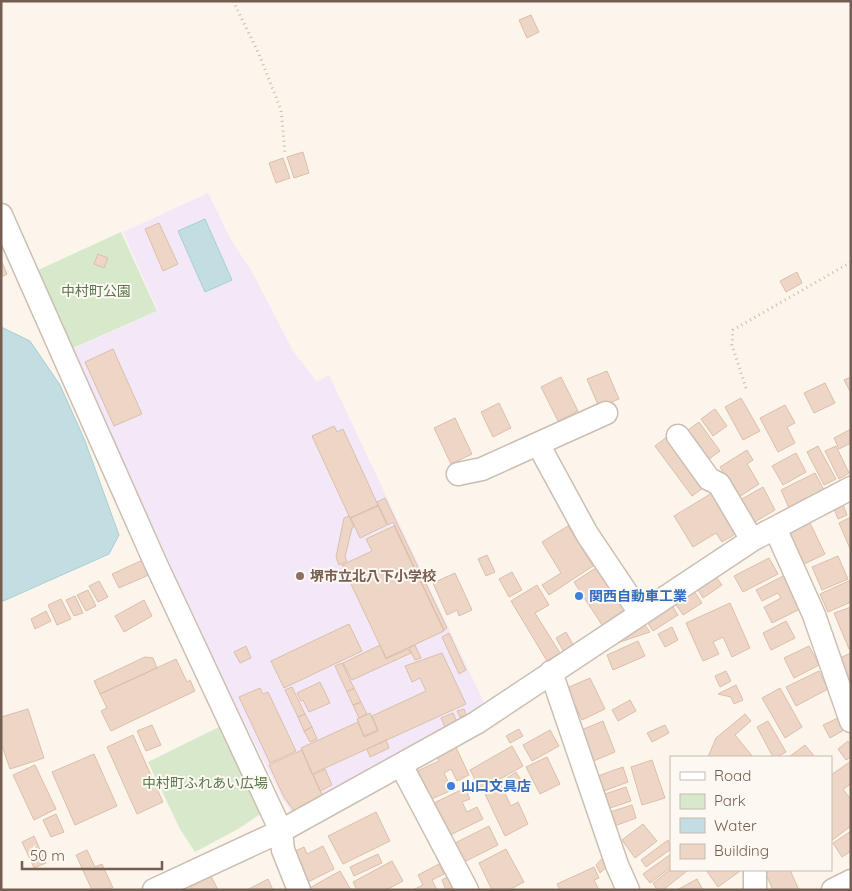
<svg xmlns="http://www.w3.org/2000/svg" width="852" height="891" font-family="Quicksand,'Noto Sans JP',sans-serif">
<rect width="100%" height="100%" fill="#fbf5ec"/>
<!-- education -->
<path fill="#f2e8f8" d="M208,193L232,242L251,270L293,351L317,382L329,375L486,707L294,816L282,798L228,689L71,350L158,311L123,232Z"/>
<!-- green -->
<path fill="#d7e8cb" d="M121,232L157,311L71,349L36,271Z
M225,724L265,811L238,829L195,852L180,829L148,762Z"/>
<!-- water -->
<path fill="#c2dee3" stroke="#a9cdd4" d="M205,219L232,280L205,292L178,231Z
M1,327L30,341L60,385L85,441L119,535L109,554L1,602Z"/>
<!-- building -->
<path fill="#edd6c6" stroke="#debda9" d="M531,15L539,32L527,38L519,20Z
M303,152L309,173L294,178L287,157Z
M283,158L290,178L276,183L269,163Z
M159,223L178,264L163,271L145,229Z
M98,254L108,258L104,268L94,264Z
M1,260L7,274L1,277Z
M797,272L802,283L786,292L780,281Z
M113,349L142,414L114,426L85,362Z
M607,371L619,399L599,407L587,379Z
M561,377L578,411L558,421L541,387Z
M851,377V393L844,380Z
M825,383L835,403L814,413L804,393Z
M741,398L760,431L743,440L725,407Z
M499,403L511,428L493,437L481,412Z
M785,405L795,423L787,427L795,443L778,452L760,418Z
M715,409L727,426L713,436L701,419Z
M455,418L472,454L451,464L434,428Z
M699,422L720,451L705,462L684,433Z
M334,426L337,432L343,429L378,505L350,518L312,436Z
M851,429V443L839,449L834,438Z
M668,436L706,486L692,496L655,446Z
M818,446L836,479L824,485L807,452Z
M836,446L849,473L839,479L825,451Z
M747,450L753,460L747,464L759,484L739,497L720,467Z
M796,453L806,472L783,485L772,466Z
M815,473L824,490L789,508L781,490Z
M763,487L775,510L753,523L740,500Z
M712,493L737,533L722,542L716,533L693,547L674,516Z
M385,498L447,628L444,630L393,522L388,525L377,502Z
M842,502L847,515L838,519L833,506Z
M378,506L387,525L360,538L351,518Z
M349,516L354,527L352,528L345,557L347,561L339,565L336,557L344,518Z
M851,517V551L839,523Z
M809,521L825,554L798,567L783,533Z
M394,526L444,631L386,658L342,565L372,551L366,539Z
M568,526L593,566L549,595L542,585L561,573L542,542Z
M487,555L495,572L486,576L478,559Z
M838,556L848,579L822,590L812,567Z
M769,558L778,574L743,592L734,576Z
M145,559L151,574L119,588L112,574Z
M599,566L627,608L602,625L574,582Z
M512,572L522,590L509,597L499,579Z
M455,573L472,610L459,616L457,610L447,615L433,583Z
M713,573L722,585L703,598L695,585Z
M785,575L802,608L772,623L764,607L781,598L778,593L762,601L756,590Z
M851,580V602L828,612L820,594Z
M99,581L108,597L98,602L89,586Z
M537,585L549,605L535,613L560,653L547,661L511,601Z
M692,588L702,603L683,615L673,600Z
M88,590L96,606L86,611L77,595Z
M75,596L83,613L74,616L66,600Z
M61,599L71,619L57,625L48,605Z
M144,600L152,616L124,632L115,616Z
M670,602L678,615L653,631L645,619Z
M730,603L750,648L732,657L723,637L713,642L719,654L703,661L686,623Z
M851,607V648L849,649L834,613Z
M46,611L51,621L35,629L31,619Z
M642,621L650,632L617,643L615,638Z
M786,621L795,638L771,650L763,633Z
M349,624L362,651L284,688L271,661Z
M672,627L678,640L665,647L658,634Z
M566,632L575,648L565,654L556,638Z
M449,633L466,670L459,674L442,637Z
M638,641L645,656L613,670L607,655Z
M380,645L386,659L408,649L411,653L352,680L343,663Z
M415,645L421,658L415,660L409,648Z
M246,646L251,658L240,663L234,652Z
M809,646L819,665L794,678L784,658Z
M442,653L466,704L312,774L301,748L358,722L364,737L378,731L372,716L426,691L420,678L412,682L405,666Z
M851,653V679L843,683L833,661Z
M145,657L153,658L157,668L100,694L94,681Z
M176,659L187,682L190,680L195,691L111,731L101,711L107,708L100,694Z
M342,663L354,688L347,692L335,666Z
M726,671L731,681L720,687L715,676Z
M819,671L828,689L796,706L786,687Z
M590,678L605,709L582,720L567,688Z
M320,682L330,703L309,712L303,700L301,701L297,693Z
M736,685L743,700L734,704L731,697L718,694Z
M292,687L305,714L298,717L285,690Z
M260,688L263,694L268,692L296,751L270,763L239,697Z
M354,688L361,702L353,705L347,692Z
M780,688L802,727L785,738L762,698Z
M630,700L636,711L618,721L612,710Z
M361,702L367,714L359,718L353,705Z
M28,709L44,758L10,769L1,743V717Z
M464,709L466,715L460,717L457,711Z
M370,713L378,730L364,736L357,719Z
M453,713L457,722L445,727L441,718Z
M305,714L312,727L304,731L298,717Z
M745,714L751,721L735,735L753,757H708L716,738Z
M838,718L844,730L830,738L823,725Z
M603,721L615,752L591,762L579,731Z
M768,721L786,752L777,757H773L757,727Z
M152,725L161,745L146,751L137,731Z
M665,725L669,733L652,742L647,733Z
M312,727L317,739L310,742L304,731Z
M519,729L523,736L510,743L506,736Z
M550,730L559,746L532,761L523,745Z
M133,735L163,802L137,814L107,747Z
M386,740L389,748L370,757L367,749Z
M848,741L851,745V757L846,760L838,749Z
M455,745L469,775L457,781L451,769L444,773L452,790L427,801L413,773L439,761L436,754Z
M805,745L815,757H789Z
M512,746L523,766L481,790L470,770Z
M302,750L323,797L296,814L284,797L269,765Z
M94,754L117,806L75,825L52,772Z
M547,757L560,784L540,794L526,767Z
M652,760L665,798L642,805L631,767Z
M851,761V784L843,789L851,800V826L831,841V775Z
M35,765L56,809L34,820L13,775Z
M623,767L628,782L601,792L595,777Z
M325,769L332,785L320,791L313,775Z
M516,772L522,782L512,787L507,778Z
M501,785L511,806L518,802L528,824L505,836L485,794Z
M626,787L631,801L607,809L602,795Z
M465,788L470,799L462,802L467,812L477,807L483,819L444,838L434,803Z
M632,805L636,818L612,827L607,813Z
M376,812L390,841L343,864L328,836Z
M56,814L64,832L51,837L43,820Z
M643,824L657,841L635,858L622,840Z
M489,826L498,845L464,862L455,843Z
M851,831V851L842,857L833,843Z
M34,836L46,863L34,868L22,842Z
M668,840L671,849L646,867L641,860Z
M323,846L334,869L306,883L291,853L304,847L307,854Z
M506,849L524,882L509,890H492L479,863Z
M87,850L95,867L102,864L113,888L92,890L76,855Z
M607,853L611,863L600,873L596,865Z
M378,854L382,863L354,876L350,867Z
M671,854V867L650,883L643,874Z
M392,861L403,881L386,890H357L353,882Z
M439,864L444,874L432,880L437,890H413L423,885L418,875Z
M594,867L599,878L594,880L599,890H560L557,884Z
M671,869L687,871L663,890H657L653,883Z
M706,870H739L740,871L718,887Z
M764,870H790L799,890H773Z
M340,871L351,890H306Z
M451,875L456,886L446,890L442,880Z
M211,876L218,890H192L190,887Z
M268,879L273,890H247Z
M697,879L703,890H677Z"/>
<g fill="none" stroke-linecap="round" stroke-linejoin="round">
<defs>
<path id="street" d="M1,215L155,562L281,831L283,850L299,890
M678,436L709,479L719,484L752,540
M538,444L587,534L640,613
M458,474L482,469L606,413
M775,528L814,615L851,721
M551,672L617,865L628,890
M401,765L467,890
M755,870V890
M154,890L281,831L476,723L752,540L851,488
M833,890L851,881"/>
</defs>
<!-- street casing -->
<use href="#street" stroke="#ccbeb2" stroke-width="25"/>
<!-- path -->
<path stroke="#d3b9a9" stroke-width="3" stroke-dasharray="1 4" stroke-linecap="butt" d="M233,1L259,54L281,110L285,153
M746,388L732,345L733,330L851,262"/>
<!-- street -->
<use href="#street" stroke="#fff" stroke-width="22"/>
</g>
<!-- markers -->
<circle fill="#8d6e63" stroke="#fdf9f2" stroke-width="2" cx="300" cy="576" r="5"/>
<g fill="#3f7fe0" stroke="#fdf9f2" stroke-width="2">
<circle cx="579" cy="596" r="5"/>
<circle cx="451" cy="786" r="5"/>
</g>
<g text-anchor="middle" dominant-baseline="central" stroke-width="4" stroke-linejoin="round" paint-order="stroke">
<!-- park labels -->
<g font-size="14" fill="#57784a" stroke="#fdf9f2">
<text x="96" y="291">中村町公園</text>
<text x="205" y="783">中村町ふれあい広場</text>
</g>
<!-- education labels -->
<g font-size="14" font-weight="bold" fill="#785e54" stroke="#fdf9f2" text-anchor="start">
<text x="310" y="576">堺市立北八下小学校</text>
</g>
<!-- shop labels -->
<g font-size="14" font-weight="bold" fill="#366cbe" stroke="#fdf9f2" text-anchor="start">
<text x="589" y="596">関西自動車工業</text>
<text x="461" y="786">山口文具店</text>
</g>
</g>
<!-- border -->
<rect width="852" height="891" fill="none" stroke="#745d51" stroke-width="5"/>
<!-- legend -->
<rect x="670" y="756" width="162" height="115" fill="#fdf9f2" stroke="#c6bbb2"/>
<rect x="680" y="772" width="25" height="8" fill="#ffffff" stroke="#c6bbb2"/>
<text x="714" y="781" font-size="15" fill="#745d51">Road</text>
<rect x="680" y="794" width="25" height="15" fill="#d7e8cb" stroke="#c6bbb2"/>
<text x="714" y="806" font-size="15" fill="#745d51">Park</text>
<rect x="680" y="818" width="25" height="15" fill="#c2dee3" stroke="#c6bbb2"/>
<text x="714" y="831" font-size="15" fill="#745d51">Water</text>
<rect x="680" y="844" width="25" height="15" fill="#edd6c6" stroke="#c6bbb2"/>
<text x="714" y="856" font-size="15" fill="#745d51">Building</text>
<!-- scale -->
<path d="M22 861v8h140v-8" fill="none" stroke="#745d51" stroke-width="2.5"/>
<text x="30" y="861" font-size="15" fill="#745d51" stroke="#fdf9f2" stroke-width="4" paint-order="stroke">50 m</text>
</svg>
